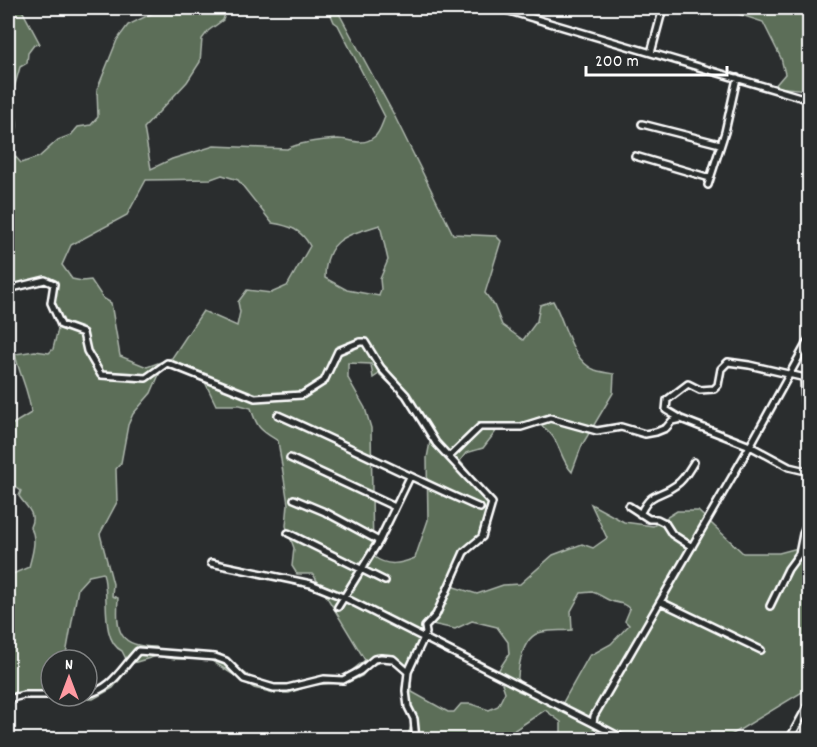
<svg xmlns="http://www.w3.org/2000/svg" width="817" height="747" font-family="Dekko,sans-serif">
<rect width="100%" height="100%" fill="#2a2d2e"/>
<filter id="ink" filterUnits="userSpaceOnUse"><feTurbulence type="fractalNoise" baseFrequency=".0167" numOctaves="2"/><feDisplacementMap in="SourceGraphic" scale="12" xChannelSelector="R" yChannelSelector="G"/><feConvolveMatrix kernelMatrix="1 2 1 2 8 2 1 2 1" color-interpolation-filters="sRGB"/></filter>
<g filter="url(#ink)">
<!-- green -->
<path fill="#5b6e58" stroke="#adb6ac" stroke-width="1.5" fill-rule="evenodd" d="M8,8H22V10L40,44L34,45L28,53L27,63L20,67L14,88L17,126L12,153L21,163L39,157L58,140L71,135L78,127L91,125L98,117L97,90L117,40L128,25L163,8H227L223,20L208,31L202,39L200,62L187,82L144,128L151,169L172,159L214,146L287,149C300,142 322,140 338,139C350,139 362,147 374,137C380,133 382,123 385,117L338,25L334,22L328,8H336L393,113L453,234L496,236L501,241L485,293L494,305L502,325L523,340L537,321L540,305L553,301C565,321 571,361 595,370C601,372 608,373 614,374L613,393L582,445L572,472C558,457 561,437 540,425L522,430H497L483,448L466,453L460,461L495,504L486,534L464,559L454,587L477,594L503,585L520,584L553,555L582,544L593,548L607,538L591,504L624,522L653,526L677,511H698L743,553H779L809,545V693L807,689L723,740L561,739V722L545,710L501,739H407L412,722L402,689L405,674L391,662L382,660L370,667L362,676L349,682L312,685L289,693H274L254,688L209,659H175L157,656L133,663L113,688L93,699H14L8,703V576L29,567C32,555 38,538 30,527C37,513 26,507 19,496L21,491L8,481V427L31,413C30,393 19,374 15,354L35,351L49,353L53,349L58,329L49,299L51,285C40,281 18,290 8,293ZM222,175L238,180L272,223C290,226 301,229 310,246L287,286L271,293L247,290L238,302L240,312L237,326L203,311L172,358L147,367L120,356L111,303L103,298L91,280L82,281L72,279L62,265L71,245L127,215L146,180L211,179ZM380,225L388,260L380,279L381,289L379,296L347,290L325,278C325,238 348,235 380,225ZM348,363L371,364L373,378L379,374L403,396L426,431L430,442L427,458L428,520L415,558C400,564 387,567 373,556L371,428L365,408L348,378ZM168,367L204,380L216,405H240L251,408C257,429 261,430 278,441L288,504L286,526L294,548L292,566L297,574H313L365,660L345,676H323L286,686L254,680L220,654L159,650L156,647C118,647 116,631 118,598L112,596L113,584L100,534L117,502L116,469L121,463L128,425L133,414L151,393L161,370ZM103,573C110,592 99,640 122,651L126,659L106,685L87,696H51V660H65L78,588L89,576ZM592,592C600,594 605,599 611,601C621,604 622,602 630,609L625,621L629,625L611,644L589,656L562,704L557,705L518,691C517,673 520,636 542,632C552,630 562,631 572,630L571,611L581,593ZM472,621L497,627L508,642L509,654L498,671L505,692L498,706L489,710L471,704H461L454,712H448L412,692C412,688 410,682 410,677C411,658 426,645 428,626L432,624L455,629Z
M720,8H809V90L774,87L785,74L781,58L763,22Z"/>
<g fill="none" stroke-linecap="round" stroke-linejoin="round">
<defs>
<path id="minor" d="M499,8L810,100
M651,53L663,8
M642,124L720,144
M635,156L710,178
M708,185L725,132L737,78
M8,289L45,280L54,284L51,303L61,325L83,333L87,351L101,375L146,378L167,363L255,398L302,395L324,381L338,351L360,342H365L381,368L406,395L436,443L492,503L482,537L464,552L436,615L425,627L426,633L408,672L406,691L408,707L414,719L416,740
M804,378L805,406L810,418
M278,415C346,445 412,478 480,508
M681,419L666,410L667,400L688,384L700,390L714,389L718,385L721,369L728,362L749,365L810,379
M449,457L480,427H521L550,418L597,431L621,427L645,434L656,432L666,428L672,421L681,419L750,446L789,467L810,472
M290,458L395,507
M294,499L325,512L379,541
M629,506L649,519H657L665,523L672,534L692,547
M640,514C653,489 657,499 676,485C684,480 689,470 694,462
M288,533L385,581
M211,563L311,584L343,597L593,723
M661,602L761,650
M770,606L788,569L799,554L803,534L810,518
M338,607L379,541L410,477
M87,694C112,689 121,669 138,651L215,657L226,661L244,679L274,688H287L324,679L343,680L360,671L374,659L381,658L393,659L408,672
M8,699L24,695H51
M626,740L593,723L594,716L750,446L810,337
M789,740L808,705"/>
</defs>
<!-- minor casing -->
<use href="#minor" stroke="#fff" stroke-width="10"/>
<!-- minor -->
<use href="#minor" stroke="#2a2d2e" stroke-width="5"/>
</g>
</g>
<!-- margin -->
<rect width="817" height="747" fill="none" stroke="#2a2d2e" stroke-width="30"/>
<rect x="15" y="15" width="787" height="717" fill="none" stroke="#fff" stroke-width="2" filter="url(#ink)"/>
<!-- north arrow -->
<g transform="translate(69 678)"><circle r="28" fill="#2a2d2e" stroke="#7f8182" stroke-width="1.5"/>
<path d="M0-4.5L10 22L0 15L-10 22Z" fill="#ff9aa2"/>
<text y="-9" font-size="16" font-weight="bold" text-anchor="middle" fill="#ffffff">N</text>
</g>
<!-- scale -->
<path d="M586 66v9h141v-9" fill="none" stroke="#ffffff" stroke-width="3"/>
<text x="595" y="66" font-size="18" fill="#ffffff" stroke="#2a2d2e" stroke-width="4.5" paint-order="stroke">200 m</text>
</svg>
